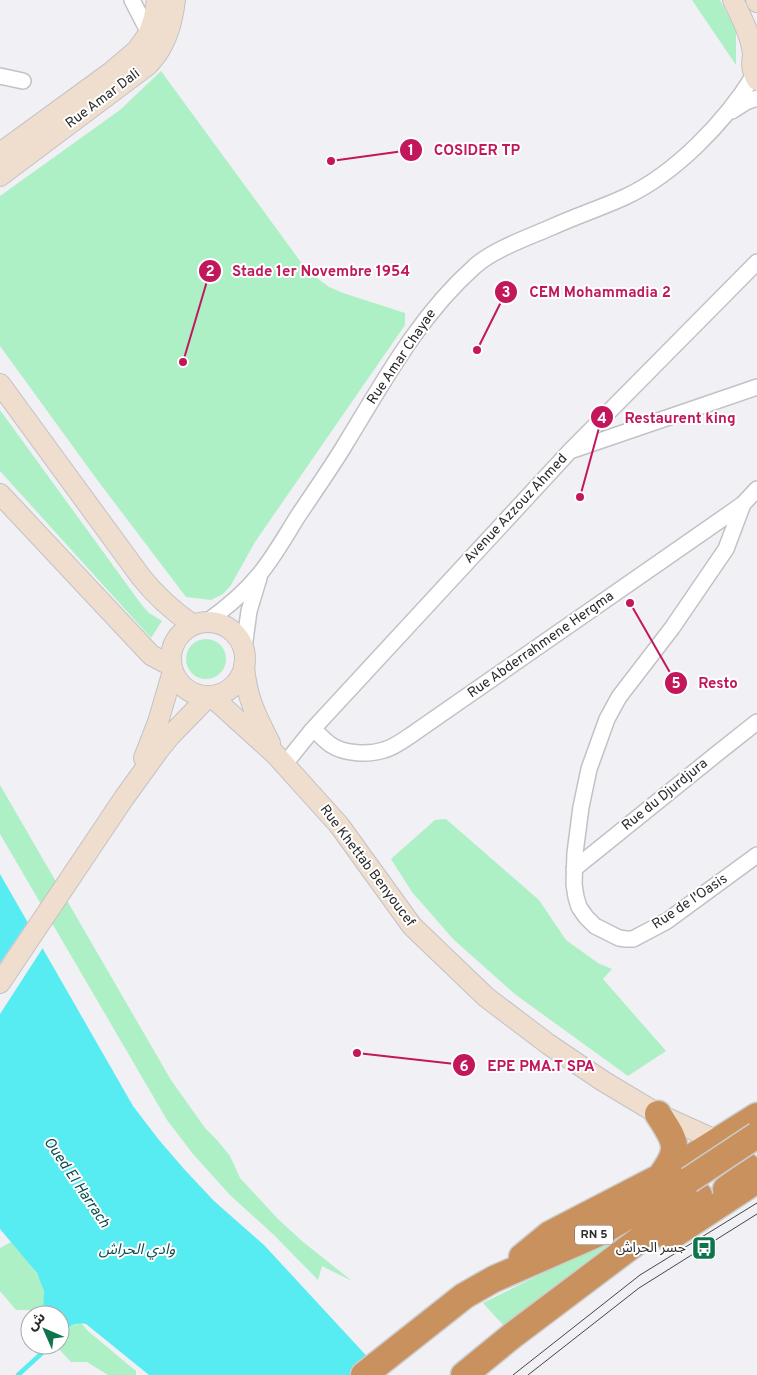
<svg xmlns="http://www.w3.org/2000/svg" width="757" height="1375" font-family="Overpass,'Noto Sans Arabic',sans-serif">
<rect width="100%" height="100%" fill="#f0f0f5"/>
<!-- green -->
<path fill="#adf0c6" d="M692,0H720L736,30V65Z
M161,71L300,261L313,275L329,287L343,293L405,313V325L255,542L231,585L223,594L211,600L186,597L98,481L0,346V196L120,110Z
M0,410L141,604L149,613L162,621L151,638L0,471Z
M186 659a20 20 0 1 1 40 0a20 20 0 1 1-40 0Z
M0,785L171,1080L205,1128L217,1140L230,1156L240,1178L278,1219L302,1241L352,1281L322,1266L318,1280L274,1235L230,1195L193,1154L167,1120L0,834Z
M446,819L539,900L566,940L598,963L612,969L603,979L666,1051L628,1076L516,995L454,940L412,892L391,859L435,820Z
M684,1196L505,1327L483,1303L581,1254Z
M11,1242C23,1256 40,1272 44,1291C45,1299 44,1307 43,1315H37L35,1310H16L0,1291V1248Z
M81,1323L88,1331L136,1371V1375H108L87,1362H71L55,1345H60V1339L71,1326Z"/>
<!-- water -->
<path fill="#56ecf1" d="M0,874L133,1106L159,1140L184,1169L214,1201L264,1245L374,1364L386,1375H149L86,1324C71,1322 68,1328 60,1339V1315H43L44,1291L37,1273L0,1229Z"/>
<!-- pier -->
<path fill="#f0f0f5" d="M29,920L44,946L0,1014V963Z"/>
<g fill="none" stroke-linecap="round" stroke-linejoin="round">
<!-- stream -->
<path stroke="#56ecf1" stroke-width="4.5" d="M18,1375L41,1354L47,1345"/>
<defs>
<path id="street" d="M132,0L149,33
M0,76L23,81
M732,111L746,102L757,98
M573,450L757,387
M743,504L726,549L672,628L619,697L607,719L589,769L581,807L575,853L574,884L576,897L579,907L586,917L595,926L619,938L626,939H633L667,921L757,855
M208,621C226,608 244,593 258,576C272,560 286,535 298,516C314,492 331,468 346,443C384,381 419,316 474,267C492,250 529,237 552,227C576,216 601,208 625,197C675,174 726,121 754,75
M244,648L249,611L259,578
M313,729C319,734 324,740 331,745C345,754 368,755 384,750C395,747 405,739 414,733L716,523L743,504L757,489
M284,765L313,729L569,452L757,262
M574,869L719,752L757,722"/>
<path id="secondary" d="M733,0C741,17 751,35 753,54
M756,0L757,2
M757,49C750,58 751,70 757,80
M0,153L110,73L137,50L149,33L154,18L157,0
M0,176L148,65C152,60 157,55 160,49C169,35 173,16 175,0
M0,384L141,577C156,596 173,611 193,625
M0,494L151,655L164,662L171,663
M171 659a37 37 0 1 1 74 0a37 37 0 1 1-74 0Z
M244,665C246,696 256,716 270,743
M211,696L275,754L339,825L412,926L486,997L548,1044L603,1081L658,1114L718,1141L727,1146
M144,758L158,722L173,671
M0,983L124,798L158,751L170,736L209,696"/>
<path id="highway" d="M658,1114C676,1142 682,1148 660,1177
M718,1141L722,1147L748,1167L747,1174L726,1189
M669,1238L757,1180
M522,1257L550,1234L660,1177L757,1116
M364,1375L464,1296L494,1279L601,1232L689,1180
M464,1375L513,1335L699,1195"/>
</defs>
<!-- street casing -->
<use href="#street" stroke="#c2c2c6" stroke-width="18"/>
<!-- secondary casing -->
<use href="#secondary" stroke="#c2c2c6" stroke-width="22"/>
<!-- highway casing -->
<use href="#highway" stroke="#ccc" stroke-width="29"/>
<!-- street -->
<use href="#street" stroke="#fff" stroke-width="15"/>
<!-- secondary -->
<use href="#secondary" stroke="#efdece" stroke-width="20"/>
<!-- highway -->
<use href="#highway" stroke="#c9915d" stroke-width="26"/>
<!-- tram -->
<path stroke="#454648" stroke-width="1" d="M513,1375L640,1275L757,1203
M528,1375L639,1288L757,1214"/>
<defs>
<path id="highway-bridge" d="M689,1180L757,1135"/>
</defs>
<!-- highway-bridge casing -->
<use href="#highway-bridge" stroke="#ccc" stroke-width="29" stroke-linecap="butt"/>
<!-- highway-bridge -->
<use href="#highway-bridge" stroke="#c9915d" stroke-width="26"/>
</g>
<!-- icons -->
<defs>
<symbol id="bus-square" viewBox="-11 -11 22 22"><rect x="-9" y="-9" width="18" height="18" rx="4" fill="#0e744c" stroke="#fff"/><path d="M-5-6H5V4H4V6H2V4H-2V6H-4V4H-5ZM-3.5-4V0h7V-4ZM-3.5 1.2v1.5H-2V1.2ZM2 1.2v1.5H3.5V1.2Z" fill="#fff"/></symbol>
</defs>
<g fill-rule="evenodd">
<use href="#bus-square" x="690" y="1234" width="28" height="28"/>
</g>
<g text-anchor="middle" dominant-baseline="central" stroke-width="4" stroke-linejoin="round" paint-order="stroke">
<!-- shield labels -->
<rect fill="#fff" stroke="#6a6b6b" stroke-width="1" x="575" y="1225.5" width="38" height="19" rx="4"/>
<g font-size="12" font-weight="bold" fill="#2a2b2c">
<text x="594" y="1235">RN 5</text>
</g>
<!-- street labels -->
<g font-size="14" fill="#2a2b2c" stroke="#fff">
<text transform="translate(103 99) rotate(-37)">Rue Amar Dali</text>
<text transform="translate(402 357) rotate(-56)">Rue Amar Chayae</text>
<text transform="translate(516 509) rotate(-47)">Avenue Azzouz Ahmed</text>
<text transform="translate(541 645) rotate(-35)">Rue Abderrahmene Hergma</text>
<text transform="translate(665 795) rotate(-39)">Rue du Djurdjura</text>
<text transform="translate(367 866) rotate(53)">Rue Khettab Benyoucef</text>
<text transform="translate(690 902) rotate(-34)">Rue de l'Oasis</text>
</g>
<!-- poi labels -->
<g font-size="14" fill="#2a2b2c" stroke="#fff" text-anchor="end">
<text x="686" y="1248">جسر الحراش</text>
</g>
<!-- water labels -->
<g font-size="15" font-style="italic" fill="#0b4e51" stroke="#fff">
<text transform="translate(76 1183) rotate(56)">Oued El Harrach</text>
<text x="137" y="1250">وادي الحراش</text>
</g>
</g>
<!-- callouts -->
<path fill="none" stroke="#c2185b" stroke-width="2" d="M331 161L411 150M183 362L210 271M477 350L506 292M580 497L602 417M630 603L676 683M357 1053L464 1065"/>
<g fill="#c2185b" stroke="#fff" stroke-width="2">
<circle cx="331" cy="161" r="5"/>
<circle cx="183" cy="362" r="5"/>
<circle cx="477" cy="350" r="5"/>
<circle cx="580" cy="497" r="5"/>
<circle cx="630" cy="603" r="5"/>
<circle cx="357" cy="1053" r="5"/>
<circle cx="411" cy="150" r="12"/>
<circle cx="210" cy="271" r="12"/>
<circle cx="506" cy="292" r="12"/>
<circle cx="602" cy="417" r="12"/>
<circle cx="676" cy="683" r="12"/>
<circle cx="464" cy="1065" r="12"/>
</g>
<g font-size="15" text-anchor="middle" font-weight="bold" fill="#fff">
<text x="411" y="155">1</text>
<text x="210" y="276">2</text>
<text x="506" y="297">3</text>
<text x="602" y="423">4</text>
<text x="676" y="688">5</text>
<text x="464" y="1071">6</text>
</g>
<g font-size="15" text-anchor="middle" font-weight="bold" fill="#c2185b" stroke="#fff" stroke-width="4" stroke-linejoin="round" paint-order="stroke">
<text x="477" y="155">COSIDER TP</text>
<text x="321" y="276">Stade 1er Novembre 1954</text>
<text x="600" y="297">CEM Mohammadia 2</text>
<text x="680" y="423">Restaurent king</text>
<text x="718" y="688">Resto</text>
<text x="541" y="1071">EPE PMA.T SPA</text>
</g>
<!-- north arrow -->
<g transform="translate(45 1330) rotate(315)"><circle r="24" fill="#ffffff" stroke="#aaaaab"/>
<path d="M0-4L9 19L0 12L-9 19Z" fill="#0e744c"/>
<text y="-8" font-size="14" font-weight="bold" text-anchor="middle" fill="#2a2b2c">ش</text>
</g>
</svg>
